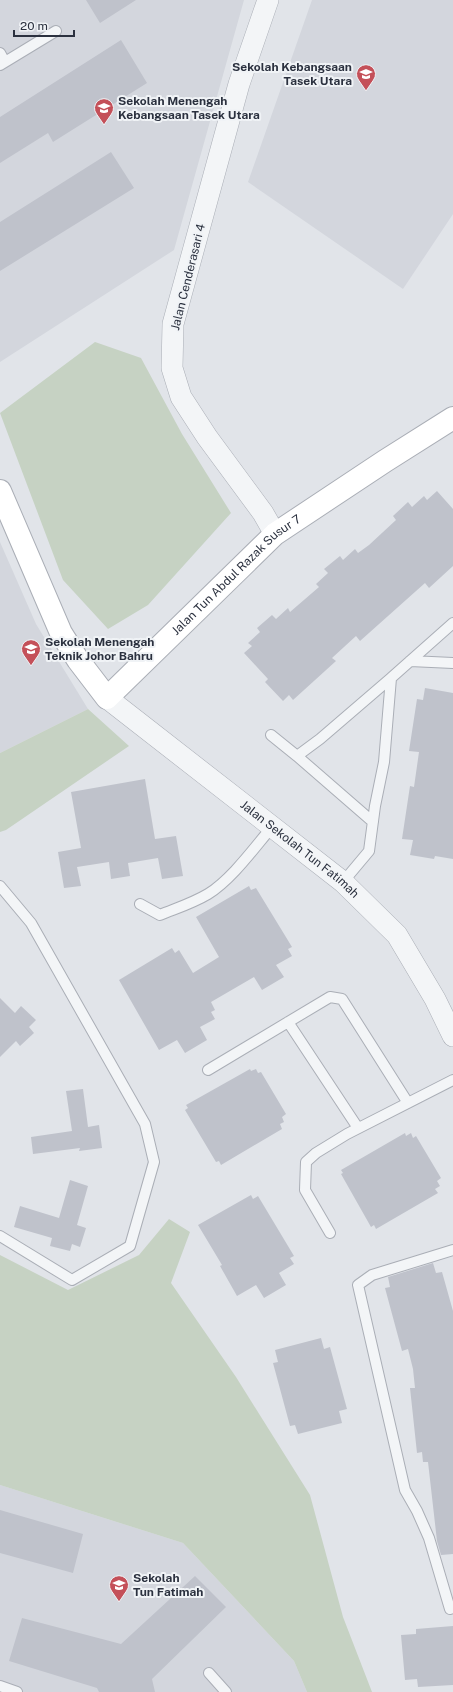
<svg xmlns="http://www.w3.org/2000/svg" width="453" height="1692" font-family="'Public Sans',sans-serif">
<rect width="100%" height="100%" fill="#e1e4e9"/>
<!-- built -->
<path fill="#d3d6dd" d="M0,0H244L174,250L0,362Z
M312,0H453V214L403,289L248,182Z
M0,542L36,624L88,709L0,753Z
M0,1485L183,1543L294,1661L307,1692H0Z"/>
<!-- green -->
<path fill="#c6d2c3" d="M95,342L141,358L182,434L231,513L148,605L108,629L63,580L0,413Z
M88,709L129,746L6,830L0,832V753Z
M169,1219L190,1232L171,1283L236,1377L310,1495L343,1617L372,1692H307L294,1661L183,1543L0,1485V1255L68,1290L139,1255Z"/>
<!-- building -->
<path fill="#bfc2cb" d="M86,0H136L100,23Z
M121,40L147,83L53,142L48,133L0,163V117Z
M111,152L134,188L0,271V222Z
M437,491L453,509V566L429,588L425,583L360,641L356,636L332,658L336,661L293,700L289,695L283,701L265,682L268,679L244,653L252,646L248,643L260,632L257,628L272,615L276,619L288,608L290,612L319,587L316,584L328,573L324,569L340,556L343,560L355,549L358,553L369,545L396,520L393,516L408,502L412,507L424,496L427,500Z
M425,688L453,693V859L435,856L434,859L410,855L413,840L402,839L410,786L414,787L419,752L409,751L417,699L423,700Z
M145,779L155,839L176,836L183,876L162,879L158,858L128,863L130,876L111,879L109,862L77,867L81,886L64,888L58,852L81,848L71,792Z
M249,886L251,890L256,888L292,947L288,949L292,956L276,965L284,977L262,990L254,977L211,1002L215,1010L211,1012L215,1019L200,1027L207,1040L185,1053L177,1040L159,1050L119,980L172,948L175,953L179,950L193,973L219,957L196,917Z
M0,998L15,1013L21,1006L36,1020L29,1027L34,1033L20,1046L16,1041L0,1057Z
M250,1069L251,1071L256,1069L258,1073L261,1072L286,1114L282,1117L284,1122L280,1124L282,1129L221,1165L219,1161L216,1162L185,1110L188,1108L186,1105Z
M83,1089L88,1127L99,1125L102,1148L79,1151L80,1148L33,1154L31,1137L72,1131L66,1091Z
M405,1133L406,1136L411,1133L413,1138L416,1136L441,1178L437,1181L440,1186L435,1189L438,1193L376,1229L374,1225L371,1227L341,1174L343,1173L341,1170Z
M70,1180L88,1186L77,1225L86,1228L80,1247L72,1244L70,1251L50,1246L52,1238L14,1227L20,1206L59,1218Z
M251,1195L253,1199L258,1196L294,1256L290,1258L294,1264L279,1273L286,1285L264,1298L256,1285L237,1296L220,1266L222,1265L198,1225Z
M433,1263L436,1273L442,1272L453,1311V1554L441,1555L437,1541L428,1462H423L422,1452L417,1453L410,1388H415L413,1369L408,1349L402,1351L385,1288L390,1287L388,1277Z
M321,1338L324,1349L330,1347L347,1409L339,1411L342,1423L298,1434L295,1425L290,1426L273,1363L278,1362L275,1350Z
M0,1510L83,1534L73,1573L0,1553Z
M195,1576L226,1607L152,1679L155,1692H99L97,1688L9,1661L22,1618L121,1644Z
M453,1626V1685L418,1687L417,1679L405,1680L401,1635L416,1634V1629Z"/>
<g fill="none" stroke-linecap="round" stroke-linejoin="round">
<defs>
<path id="lane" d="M0,53L5,62
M0,65L56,31
M410,661L453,663
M271,735L297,756L320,739L391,678
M297,756L373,822
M343,882L369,851L375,806L384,762L391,678L453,623
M0,886L31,923L145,1124L154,1162L130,1246L72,1280L0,1236
M140,904L160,915C177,908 193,903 208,894C232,879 254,848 272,827
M288,1022L358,1128
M208,1070L330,997L342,999L408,1103
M330,1233L305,1190L306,1162L316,1153L347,1134L453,1080
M453,1250L372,1275L358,1285L405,1490L417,1511L429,1538L450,1609L453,1608
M209,1673L226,1692
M0,1686L17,1692"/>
<g id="street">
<path d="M268,0L239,84L173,324L172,368L181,397L207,437L263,513L275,534"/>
<path id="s1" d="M107,698L343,882L397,935L435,999L453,1036"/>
</g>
<g id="secondary">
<path id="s2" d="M0,491L61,633L78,660L107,698L275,534L385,461L453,418"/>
</g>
</defs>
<!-- lane casing -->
<use href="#lane" stroke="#aaaeb6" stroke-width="12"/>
<!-- street casing -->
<use href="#street" stroke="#aaaeb6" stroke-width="22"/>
<!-- secondary casing -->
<use href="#secondary" stroke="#aaaeb6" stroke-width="24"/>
<!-- lane -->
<use href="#lane" stroke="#f3f5f7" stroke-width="10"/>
<!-- street -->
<use href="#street" stroke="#f3f5f7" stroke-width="21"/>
<!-- secondary -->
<use href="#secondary" stroke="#fff" stroke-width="22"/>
</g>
<!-- icons -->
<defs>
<symbol id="school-pin" viewBox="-11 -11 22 30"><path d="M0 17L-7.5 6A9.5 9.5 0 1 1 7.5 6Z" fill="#c45059" stroke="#f0f3f6"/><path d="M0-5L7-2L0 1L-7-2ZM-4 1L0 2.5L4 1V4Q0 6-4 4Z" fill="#fff"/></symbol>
<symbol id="university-pin" viewBox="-11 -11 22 30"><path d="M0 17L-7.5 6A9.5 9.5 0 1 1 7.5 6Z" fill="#c45059" stroke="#f0f3f6"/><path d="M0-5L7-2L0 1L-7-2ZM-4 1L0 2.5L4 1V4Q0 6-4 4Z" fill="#fff"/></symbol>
</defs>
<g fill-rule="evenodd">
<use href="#school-pin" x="355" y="63" width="22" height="30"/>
<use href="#school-pin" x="93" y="97" width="22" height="30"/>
<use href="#university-pin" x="20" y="638" width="22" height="30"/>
<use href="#school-pin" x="108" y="1574" width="22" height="30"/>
</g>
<g text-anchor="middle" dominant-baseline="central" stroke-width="4" stroke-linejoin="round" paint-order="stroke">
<!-- poi labels -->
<g font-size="12" font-weight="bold" fill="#2b313f" stroke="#f0f3f6" text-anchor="start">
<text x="352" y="67" text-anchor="end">Sekolah Kebangsaan<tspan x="352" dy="14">Tasek Utara</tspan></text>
<text x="118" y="101">Sekolah Menengah<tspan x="118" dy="14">Kebangsaan Tasek Utara</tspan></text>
<text x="45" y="642">Sekolah Menengah<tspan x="45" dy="14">Teknik Johor Bahru</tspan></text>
<text x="133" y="1578">Sekolah<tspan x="133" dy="14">Tun Fatimah</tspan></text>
</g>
<!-- street labels -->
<g font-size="12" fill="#2b313f" stroke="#f0f3f6">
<text transform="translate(188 277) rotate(-76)">Jalan Cenderasari 4</text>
<text stroke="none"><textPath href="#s2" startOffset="413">Jalan Tun Abdul Razak Susur 7</textPath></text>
<text stroke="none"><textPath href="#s1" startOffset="245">Jalan Sekolah Tun Fatimah</textPath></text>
</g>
</g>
<!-- scale -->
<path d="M14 30v6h60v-6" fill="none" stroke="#2b313f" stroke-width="2"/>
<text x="20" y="30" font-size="12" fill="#2b313f" stroke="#f0f3f6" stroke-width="3" paint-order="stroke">20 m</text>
</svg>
